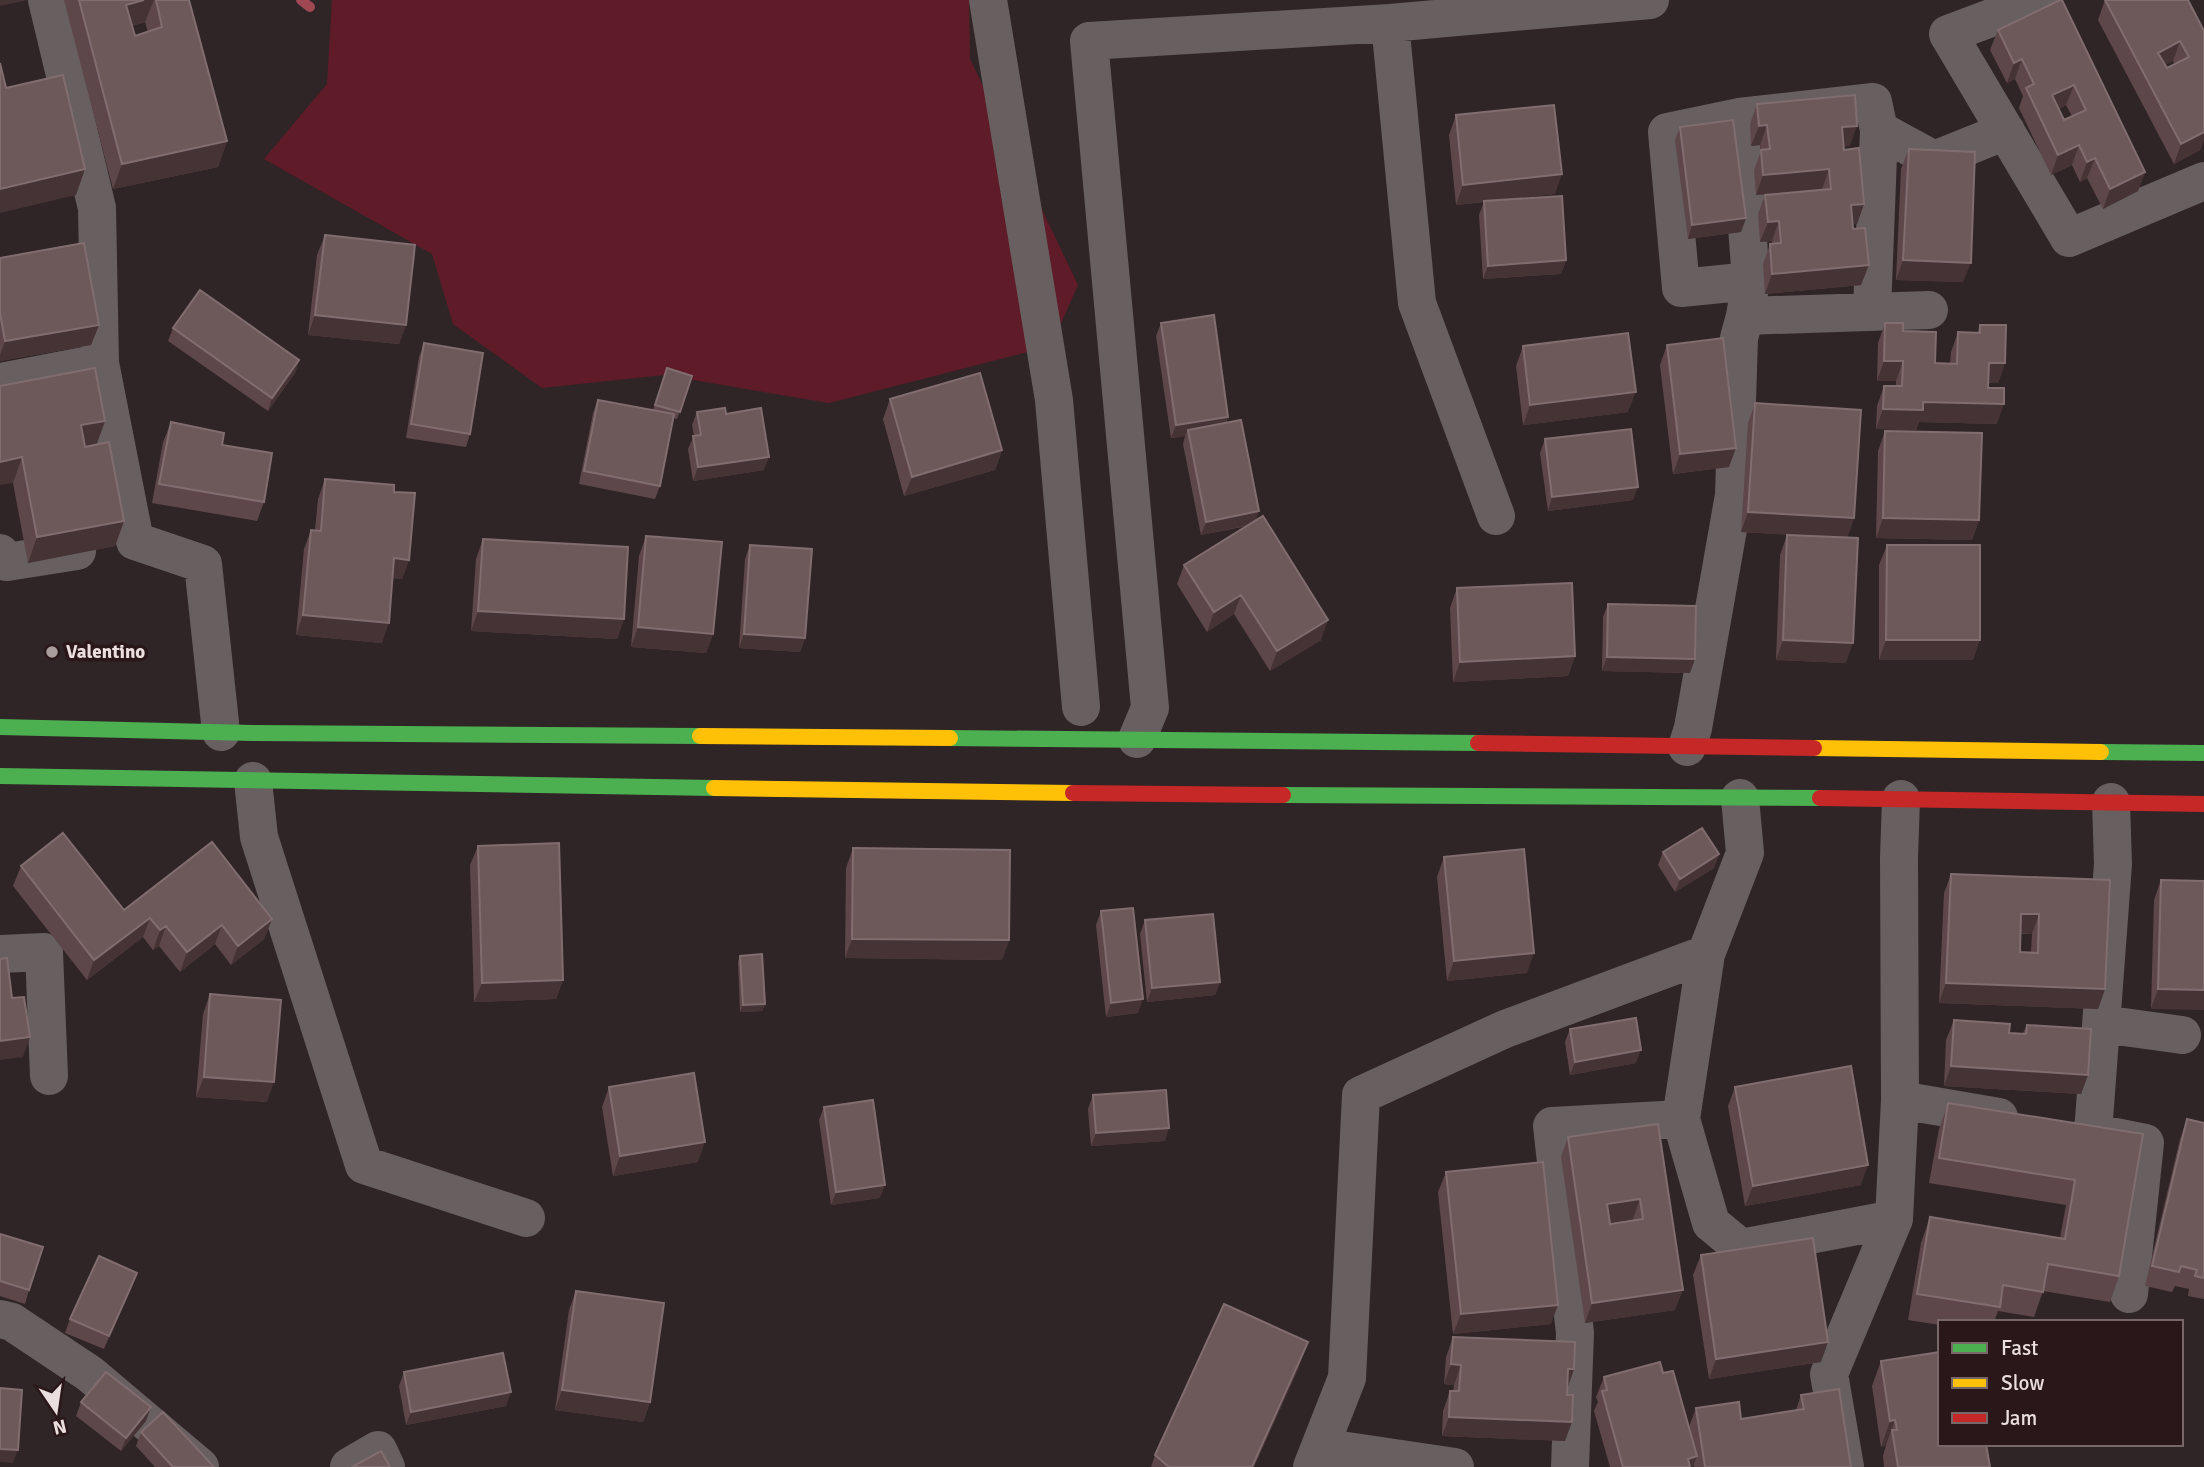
<svg xmlns="http://www.w3.org/2000/svg" width="2204" height="1467" font-family="Signika,sans-serif">
<rect width="100%" height="100%" fill="#302526"/>
<!-- green -->
<path fill="#5f1b27" d="M332,0H969L970,59L1078,285L1051,346L829,403L664,375L542,388L453,324L432,254L264,159L327,84Z"/>
<g fill="none" stroke-linecap="round" stroke-linejoin="round">
<!-- stream -->
<path stroke="#9f4752" stroke-width="10" d="M301,0L310,7"/>
<!-- street -->
<path stroke="#675f60" stroke-width="38" d="M47,0L97,208L100,363L135,541L203,564L221,732
M988,0L1054,400L1081,707
M2039,0L1948,34L2069,238L2204,181
M1390,23L1417,303L1496,516
M1739,117L1751,281
M1879,130L1934,160L2006,131
M1745,316L1751,281L1681,288L1667,132L1739,117L1873,102L1879,130L1872,311
M0,382L100,363
M0,553L7,562L77,551
M1137,739L1150,708L1089,41L1390,23L1650,0
M1687,747L1693,728L1734,495L1739,338L1745,316L1929,310
M253,781L259,837L364,1165L526,1218
M0,954L44,952L49,1076
M2102,1024L2182,1035
M1900,1100L1899,858L1901,799
M1681,1119L1711,1223L1741,1248L1894,1219L1900,1100L1999,1117
M2090,1132L2145,1143L2129,1294
M2093,1133L2113,864L2111,802
M0,1319L12,1322L90,1374L200,1467
M1320,1447L1455,1467
M349,1467L378,1450L386,1467
M1312,1467L1347,1378L1361,1095L1505,1029L1706,954L1745,853L1740,798
M1570,1467L1575,1333L1552,1126L1681,1119L1706,954
M1845,1467L1829,1374L1894,1219"/>
<!-- fast -->
<path stroke="#4caf50" stroke-width="16" d="M0,727L252,733L700,736
M950,738L1478,743
M2101,752L2204,753
M0,776L714,788
M1283,795L1820,798"/>
<!-- slow -->
<path stroke="#ffc107" stroke-width="16" d="M700,736L950,738
M1814,748L2101,752
M714,788L1073,793"/>
<!-- jam -->
<path stroke="#c62828" stroke-width="16" d="M1478,743L1814,748
M1073,793L1283,795
M1820,798L2204,804"/>
</g>
<!-- wall -->
<path fill="#5e474a" fill-rule="evenodd" d="M64,0H189L227,141L218,167L113,189ZM145,22L148,32L135,36L132,26Z
M2060,0L2145,172L2138,191L2103,209L2087,178L2080,182L2072,165L2051,175L2019,108L2023,96L2015,79L2007,83L1990,50L1998,30ZM2066,105L2072,116L2064,120L2059,109Z
M2105,0L2204,31V139L2200,150L2174,164L2098,20ZM2173,61L2175,64L2167,68L2165,65Z
M1757,104L1850,146H1844V150L1864,204L1857,224H1853L1861,285L1765,294L1763,264L1770,244H1772V241L1760,242L1758,214L1765,195L1822,189L1756,195L1754,170L1761,151L1760,145L1751,146L1750,124Z
M1456,115L1555,194L1499,200L1566,260L1561,274L1483,279L1479,215L1484,202L1456,205L1449,135Z
M1680,127L1746,218L1741,232L1688,239L1675,140Z
M1909,149L1963,282L1896,280L1901,169Z
M325,235L406,325L399,344L308,335L317,255Z
M0,258L99,325L91,345L0,361Z
M1161,323L1228,417L1226,423L1259,511L1255,521L1321,640L1270,671L1234,614L1207,632L1177,584L1184,565L1247,526L1201,535L1183,444L1185,436L1171,438L1156,336Z
M1885,323L1935,363H1950L1951,352L1958,332L1977,333L1980,325L2005,363L1998,383H1988V388L1997,424L1919,422L1916,430L1876,429L1877,406L1884,386H1896V381H1877L1878,343Z
M173,328L299,360L295,373L268,411L168,341Z
M424,343L470,434L466,447L406,438L419,357Z
M1667,345L1729,467L1673,474L1660,365Z
M1523,346L1628,412L1523,425L1516,366Z
M667,368L692,376L677,419L673,418L660,486L655,499L579,484L593,413L598,400L653,410Z
M0,386L105,421L96,445L124,521L115,546L28,563L13,483Z
M890,399L1002,450L995,470L904,496L883,419Z
M1755,403L1854,518L1847,538L1741,532L1748,423Z
M697,412L726,414L764,470L693,481L688,449L694,436L692,425Z
M171,422L222,445L264,502L257,521L152,503L163,442Z
M1885,431L1979,520L1972,540L1876,538L1878,451Z
M1545,439L1633,500L1548,511L1540,453Z
M325,479L394,492L409,560L402,579L393,578L382,643L296,635L304,549L311,530H315L318,499Z
M1787,535L1846,663L1776,660L1780,555Z
M646,536L713,634L706,653L631,647L639,556Z
M483,539L624,619L617,639L471,631L476,559Z
M750,545L805,638L800,652L739,648L745,559Z
M1887,545L1973,660H1879V565Z
M1457,588L1575,656L1568,676L1453,682L1450,608Z
M1608,604L1690,673L1602,671L1603,617Z
M478,846L563,980L556,999L474,1002L470,865Z
M853,848L1009,940L1002,960L845,958L846,868Z
M1663,852L1719,854L1714,868L1675,892L1658,865Z
M1444,857L1527,973L1447,981L1437,877Z
M21,866L124,910L272,919L264,939L231,965L215,944L180,972L159,946L153,950L143,937L87,980L13,886Z
M1951,874L2110,880L2105,989L2098,1009L1939,1003L1944,893ZM2020,934H2032L2031,952H2020Z
M2161,880L2204,881L2151,1009L2154,900Z
M1101,911L1138,1013L1106,1017L1096,925Z
M1145,920L1220,982L1215,995L1147,1002L1140,934Z
M740,956L765,1004L762,1011L740,1012L738,962Z
M210,994L267,1102L196,1097L203,1014Z
M1954,1020L2009,1033H2023L2027,1025L2088,1075L2081,1094L1944,1086L1946,1040Z
M1570,1029L1636,1063L1570,1075L1565,1042Z
M609,1087L698,1162L613,1176L602,1107Z
M1735,1087L1861,1185L1745,1206L1728,1106Z
M1093,1095L1165,1141L1091,1146L1088,1109Z
M1948,1103L2143,1134L2119,1276L2110,1302L2043,1291L2034,1317L1998,1311L1994,1322H1940V1325L1908,1320L1921,1243L1930,1217L2060,1238L2066,1205L1929,1183L1939,1129Z
M824,1107L880,1198L831,1205L819,1120Z
M2187,1119L2204,1123V1299L2188,1296L2189,1289L2175,1286L2172,1292L2145,1286L2180,1139Z
M1658,1124L1675,1310L1585,1323L1561,1157L1568,1137ZM1633,1219V1221L1610,1224V1222Z
M1446,1172L1551,1324L1453,1334L1438,1192Z
M0,1234L29,1290L25,1304L0,1296Z
M1701,1255L1821,1362L1709,1379L1693,1275Z
M132,1287L104,1349L65,1333L70,1319Z
M576,1291L650,1402L643,1422L555,1410L569,1310Z
M1453,1337L1574,1369L1568,1387L1565,1441L1442,1436L1443,1411L1450,1391H1453L1454,1385L1444,1384L1446,1357Z
M1881,1361L1990,1467H1884L1883,1456L1886,1445L1881,1447L1872,1386Z
M1299,1367L1254,1467H1151L1155,1455Z
M404,1372L506,1406L406,1425L399,1386Z
M1663,1373L1689,1427L1696,1408L1741,1419L1796,1410L1801,1395L1851,1467H1694V1464L1693,1467H1610L1594,1411L1598,1402L1596,1397L1604,1377Z
M81,1402L146,1421L121,1451L76,1416Z
M141,1432L214,1467H155L136,1446Z"/>
<!-- shaded-wall -->
<path fill="#453335" d="M0,0H28L0,6Z
M144,0H154L145,22L117,31L126,5Z
M2180,41L2173,61L2151,72L2158,53Z
M2022,59L2015,79L2007,83L2014,63Z
M2074,85L2066,105L2045,115L2052,95Z
M2204,122V139L2200,150L2174,164L2181,144Z
M1767,125L1760,145L1751,146L1759,126Z
M1857,126L1850,146L1835,147L1842,127Z
M227,141L218,167L113,189L122,164Z
M2079,145L2072,165L2051,175L2058,155Z
M2095,158L2087,178L2080,182L2087,162Z
M85,169L76,195L0,213V189Z
M1829,169L1822,189L1756,195L1763,175Z
M2145,172L2138,191L2103,209L2110,189Z
M1562,174L1555,194L1456,205L1463,185Z
M1864,204L1857,224L1844,225L1851,205Z
M1746,218L1741,232L1688,239L1692,225Z
M1779,221L1772,241L1760,242L1768,222Z
M1566,260L1561,274L1483,279L1488,266Z
M1903,260L1971,263L1963,282L1896,280Z
M1869,265L1861,285L1765,294L1772,274Z
M315,315L406,325L399,344L308,335Z
M99,325L91,345L0,361V355L5,341Z
M299,360L295,373L268,411L272,398Z
M1884,361H1903L1896,381H1877Z
M1989,363H2005L1998,383H1981Z
M1636,392L1628,412L1523,425L1530,405Z
M1923,402L2004,404L1997,424L1919,422L1916,430L1876,429L1883,409Z
M1228,417L1223,431L1188,430L1185,436L1171,438L1176,425Z
M105,421L96,446L72,450L81,425Z
M1736,448L1729,467L1673,474L1680,454Z
M1002,450L995,470L904,496L912,477Z
M22,457L13,483L0,485V462Z
M769,457L764,470L693,481L698,467Z
M1638,487L1633,500L1548,511L1552,497Z
M1259,511L1254,524L1201,535L1206,522Z
M1748,512L1854,518L1847,538L1741,532Z
M1883,518L1979,520L1972,540L1876,538Z
M124,521L115,546L28,563L37,537Z
M394,558L409,560L402,579L387,578Z
M1241,595L1234,614L1207,632L1214,612Z
M478,611L624,619L617,639L471,631Z
M303,615L389,623L382,643L296,635Z
M1328,620L1321,640L1270,671L1277,651Z
M638,627L713,634L706,653L631,647Z
M744,634L805,638L800,652L739,648Z
M1783,640L1853,643L1846,663L1776,660Z
M1886,640H1980L1973,660H1879Z
M1575,656L1568,676L1453,682L1460,662Z
M1607,657L1695,659L1690,673L1602,671Z
M1719,854L1714,868L1675,892L1680,879Z
M2021,914H2039L2032,934L2014,933Z
M150,918L143,937L87,980L94,960Z
M272,919L264,939L231,965L238,946Z
M222,925L215,944L180,972L187,952Z
M166,926L159,946L153,950L160,930Z
M852,939L1009,940L1002,960L845,958Z
M1534,953L1527,973L1447,981L1454,961Z
M563,980L556,999L474,1002L482,983Z
M1220,982L1215,995L1147,1002L1152,988Z
M1946,983L2105,989L2098,1009L1939,1003Z
M2158,989L2204,990V1010L2151,1009Z
M1143,999L1138,1013L1106,1017L1111,1003Z
M765,1004L762,1011L740,1012L743,1005Z
M30,1037L23,1057L0,1060V1041Z
M1641,1050L1636,1063L1570,1075L1575,1062Z
M1951,1066L2088,1075L2081,1094L1944,1086Z
M204,1077L274,1082L267,1102L196,1097Z
M1169,1128L1165,1141L1091,1146L1096,1133Z
M705,1142L698,1162L613,1176L620,1156Z
M1868,1165L1861,1185L1745,1206L1753,1186Z
M885,1185L880,1198L831,1205L836,1192Z
M1640,1199L1633,1219L1600,1224L1607,1204Z
M137,1273L132,1287L104,1349L109,1336Z
M1683,1290L1675,1310L1585,1323L1592,1303Z
M1558,1305L1551,1324L1453,1334L1461,1314Z
M1308,1342L1299,1367L1254,1467H1252Z
M1828,1342L1821,1362L1709,1379L1716,1359Z
M1451,1364L1461,1365L1454,1385L1444,1384Z
M1568,1369H1574L1567,1389Z
M562,1390L650,1402L643,1422L555,1410Z
M511,1392L506,1406L406,1425L411,1412Z
M151,1407L146,1421L121,1451L126,1438Z
M1449,1417L1572,1422L1565,1441L1442,1436Z
M1895,1420L1886,1445L1881,1447L1890,1421Z
M0,1449L18,1450L13,1463L0,1462Z
M1697,1456L1693,1467H1684L1688,1459Z"/>
<!-- building -->
<path fill="#6d585a" stroke="#816d6f" stroke-width="2" fill-rule="evenodd" d="M79,0H144L126,5L135,36L162,27L156,0H189L227,141L122,164Z
M2060,0H2062L2145,172L2110,189L2095,158L2087,162L2079,145L2058,155L2026,88L2034,84L2022,59L2014,63L1998,30ZM2074,85L2086,110L2064,120L2052,95Z
M2105,0H2188L2204,31V132L2181,144ZM2180,41L2189,57L2167,68L2158,53Z
M0,63L6,88L63,75L85,169L0,189Z
M1855,95L1857,126L1842,127L1844,150L1859,148L1864,204L1851,205L1853,229L1865,228L1869,265L1772,274L1770,244L1781,243L1779,221L1768,222L1765,195L1831,189L1829,169L1763,175L1761,150L1770,149L1767,125L1759,126L1757,104Z
M1554,105L1562,174L1463,185L1456,115Z
M1733,120L1746,218L1692,225L1680,127Z
M1909,149L1975,152L1971,263L1903,260Z
M1562,196L1566,260L1488,266L1484,201Z
M325,235L415,245L406,325L315,315Z
M84,243L99,325L5,341L0,313V258Z
M200,290L299,360L272,398L173,328Z
M1214,315L1228,417L1176,425L1161,323Z
M1885,323H1903V331L1936,332L1935,363L1957,364L1958,332L1980,333V325H2006L2005,363H1989L1988,388H2004V404L1923,402V410L1883,409L1884,386H1902L1903,361H1884Z
M1628,333L1636,392L1530,405L1523,346Z
M1723,338L1736,448L1680,454L1667,345Z
M424,343L483,353L470,434L411,424Z
M95,368L105,421L81,425L85,447L109,442L124,521L37,537L22,457L0,462V386Z
M667,368L692,376L680,412L655,405Z
M980,373L1002,450L912,477L890,399Z
M598,400L674,414L660,486L584,471Z
M1755,403L1861,410L1854,518L1748,512Z
M725,408L726,414L761,408L769,457L698,467L693,436L701,435L697,412Z
M1241,420L1259,511L1206,522L1188,430Z
M171,422L224,433L222,445L272,453L264,502L159,484Z
M1631,429L1638,487L1552,497L1545,439Z
M1885,431L1982,433L1979,520L1883,518Z
M325,479L394,485V492L415,493L409,560L394,558L389,623L303,615L311,530L321,531Z
M1263,516L1328,620L1277,651L1241,595L1214,612L1184,565Z
M1787,535L1858,538L1853,643L1783,640Z
M646,536L722,542L713,634L638,627Z
M483,539L628,547L624,619L478,611Z
M750,545L812,549L805,638L744,634Z
M1887,545H1980V640H1886Z
M1572,583L1575,656L1460,662L1457,588Z
M1608,604L1696,606L1695,659L1607,657Z
M1702,828L1719,854L1680,879L1663,852Z
M63,833L124,910L212,842L272,919L238,946L222,925L187,952L166,926L160,930L150,918L94,960L21,866Z
M559,843L563,980L482,983L478,846Z
M853,848L1010,850L1009,940L852,939Z
M1524,849L1534,953L1454,961L1444,857Z
M1951,874L2110,880L2105,989L1946,983ZM2021,914H2039L2038,953L2020,952Z
M2161,880L2204,881V990L2158,989Z
M1133,908L1143,999L1111,1003L1101,911Z
M1213,914L1220,982L1152,988L1145,920Z
M762,954L765,1004L743,1005L740,956Z
M7,958L12,998L24,997L30,1037L0,1041V959Z
M210,994L281,1000L274,1082L204,1077Z
M1636,1018L1641,1050L1575,1062L1570,1029Z
M1954,1020L2010,1024L2009,1033L2026,1034L2027,1025L2091,1029L2088,1075L1951,1066Z
M1851,1066L1868,1165L1753,1186L1735,1087Z
M694,1073L705,1142L620,1156L609,1087Z
M1166,1090L1169,1128L1096,1133L1093,1095Z
M873,1100L885,1185L836,1192L824,1107Z
M1948,1103L2143,1134L2119,1276L2048,1264L2043,1292L2003,1285L2000,1307L1917,1294L1930,1217L2065,1239L2075,1180L1939,1158Z
M2187,1119L2204,1123V1278L2195,1276L2197,1270L2181,1266L2179,1272L2152,1266Z
M1658,1124L1683,1290L1592,1303L1568,1137ZM1640,1199L1643,1219L1610,1224L1607,1204Z
M1543,1162L1558,1305L1461,1314L1446,1172Z
M0,1234L43,1247L29,1290L0,1281Z
M1813,1238L1828,1342L1716,1359L1701,1255Z
M99,1256L137,1273L109,1336L70,1319Z
M576,1291L664,1303L650,1402L562,1390Z
M1224,1304L1308,1342L1252,1467H1169L1155,1455Z
M1453,1337L1575,1342L1574,1369H1568L1567,1395H1573L1572,1422L1449,1417L1450,1391H1459L1461,1365L1451,1364Z
M1940,1352V1444H1986L1990,1467H1898L1892,1430H1897L1895,1420L1890,1421L1881,1361Z
M503,1353L511,1392L411,1412L404,1372Z
M1660,1362L1663,1373L1673,1371L1697,1456L1688,1459L1690,1467H1623L1602,1391L1607,1390L1604,1377Z
M106,1372L151,1407L126,1438L81,1402Z
M0,1388L22,1390L18,1450L0,1449Z
M1839,1389L1851,1467H1705L1696,1408L1739,1402L1741,1419L1804,1409L1801,1395Z
M163,1412L214,1467H173L141,1432Z
M381,1451L390,1467H352Z"/>
<!-- markers -->
<circle fill="#aa9d9e" stroke="#291719" stroke-width="2.5" cx="52" cy="652" r="7"/>
<g text-anchor="middle" dominant-baseline="central" stroke-width="7" stroke-linejoin="round" paint-order="stroke">
<!-- poi labels -->
<g font-size="19" font-weight="bold" fill="#ebdedf" stroke="#291719" text-anchor="start">
<text x="66" y="652">Valentino</text>
</g>
</g>
<!-- legend -->
<rect x="1938" y="1320" width="245" height="126" fill="#291719" stroke="#776768" stroke-width="2"/>
<rect x="1952" y="1343" width="35" height="10" fill="#4caf50" stroke="#776768" stroke-width="2"/>
<text x="2001" y="1355" font-size="21" fill="#ebdedf">Fast</text>
<rect x="1952" y="1378" width="35" height="10" fill="#ffc107" stroke="#776768" stroke-width="2"/>
<text x="2001" y="1390" font-size="21" fill="#ebdedf">Slow</text>
<rect x="1952" y="1413" width="35" height="10" fill="#c62828" stroke="#776768" stroke-width="2"/>
<text x="2001" y="1425" font-size="21" fill="#ebdedf">Jam</text>
<!-- north arrow -->
<g transform="translate(56 1411) rotate(167)" stroke="#291719" stroke-width="5" paint-order="stroke">
<path d="M0-5L12 26L0 18L-12 26Z" fill="#ebdedf"/>
<text y="-10" font-size="19" font-weight="bold" text-anchor="middle" fill="#ebdedf">N</text>
</g>
</svg>
